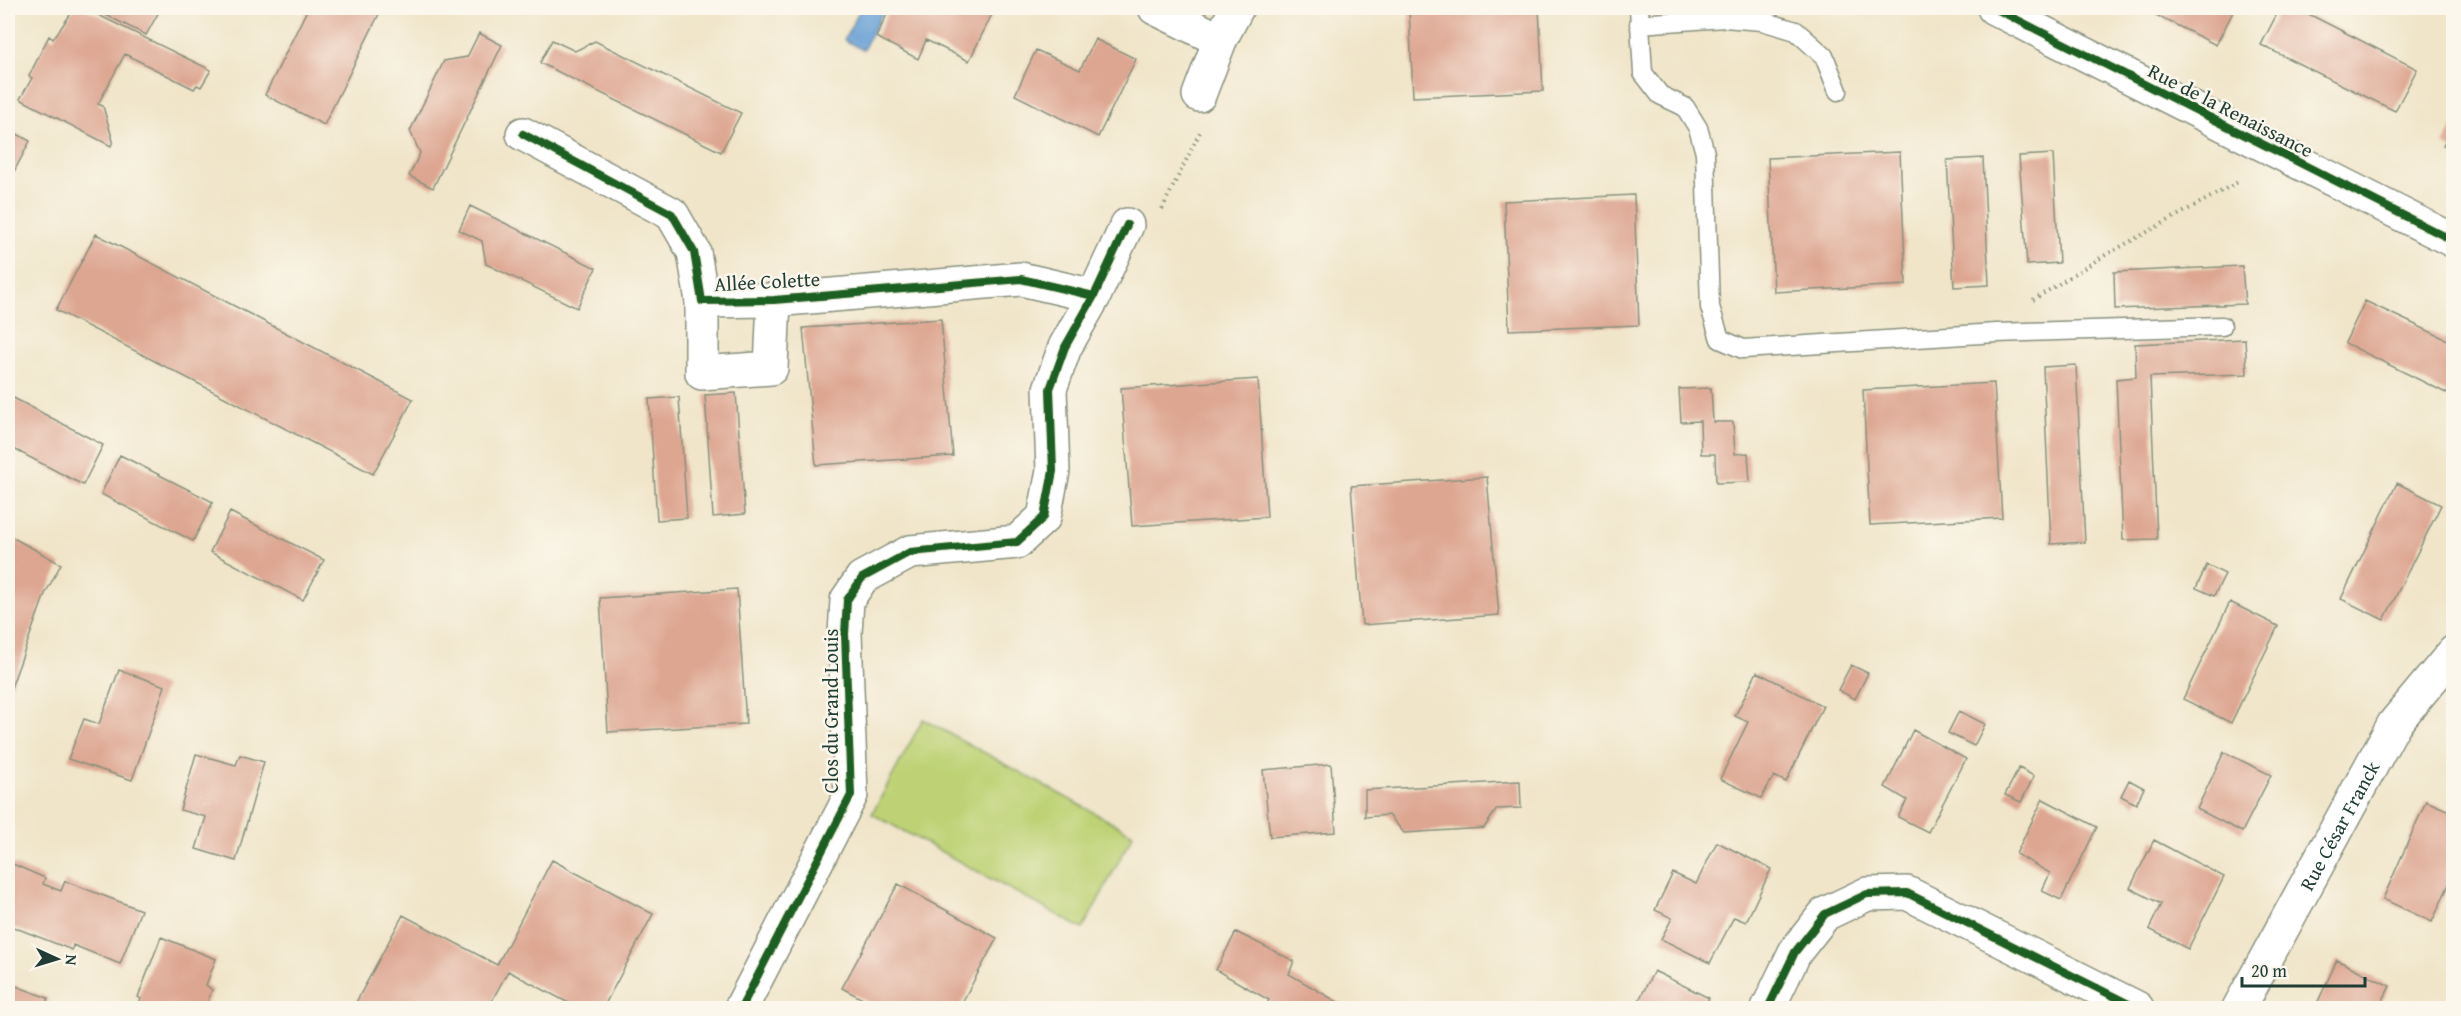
<svg xmlns="http://www.w3.org/2000/svg" width="2461" height="1016" font-family="'Gentium Book Plus',serif">
<rect width="100%" height="100%" fill="#fbf7ec"/>
<filter id="ink" filterUnits="userSpaceOnUse"><feTurbulence type="fractalNoise" baseFrequency=".0167" numOctaves="2"/><feDisplacementMap in="SourceGraphic" scale="12" xChannelSelector="R" yChannelSelector="G"/><feConvolveMatrix kernelMatrix="1 2 1 2 8 2 1 2 1" color-interpolation-filters="sRGB"/></filter>
<filter id="wash" filterUnits="userSpaceOnUse"><feTurbulence type="fractalNoise" baseFrequency=".008" numOctaves="4" result="noise"/><feDisplacementMap in="SourceGraphic" scale="24" xChannelSelector="R" yChannelSelector="G"/><feGaussianBlur stdDeviation="1.35" result="paint"/><feColorMatrix in="noise" values="0 0 0 0 0 0 0 0 0 0 0 0 0 0 0 0 0 1.4 0 .05"/><feComposite in="paint" operator="in"/></filter>
<g filter="url(#wash)">
<rect width="100%" height="100%" fill="#f0e5c9"/>
<!-- green -->
<path fill="#bed275" stroke="#6e8854" stroke-width="1.5" d="M923,719L1133,834L1083,929L872,814Z"/>
<!-- water -->
<path fill="#669fd5" stroke="#426e84" stroke-width="1.5" d="M861,8H885L863,50L844,40Z"/>
<g id="blocks">
<!-- building -->
<path fill="#dda691" d="M75,8H84L211,70L201,87L197,85L194,89L125,54L98,104L103,106L113,141L111,146L20,99L32,78L29,76L49,36L53,39Z
M92,8H161L146,35Z
M308,8H382L324,125L265,95Z
M890,8H995L969,61L926,40L918,59L876,37Z
M1409,8H1539L1543,91L1413,97Z
M2142,8H2235L2216,45Z
M2280,8H2297L2417,69L2395,111L2261,45Z
M479,33L502,45L433,188L409,176L420,153L410,131L444,61L467,57Z
M1095,39L1136,59L1098,137L1015,95L1036,50L1080,70Z
M552,40L575,51L595,41L741,113L721,152L540,63Z
M2454,125V151L2443,145Z
M8,129L30,141L8,183Z
M1900,152L1906,285L1774,292L1768,158Z
M2053,154L2059,263L2027,265L2019,156Z
M1983,158L1989,285L1954,287L1947,160Z
M1634,195L1639,325L1509,330L1504,201Z
M470,206L596,268L577,308L486,264L482,241L459,230Z
M96,234L413,399L373,474L56,310Z
M2242,266L2245,304L2115,309L2114,272Z
M2365,301L2454,343V397L2345,343Z
M941,319L953,456L816,465L803,328Z
M2245,339L2247,374L2150,377L2157,539L2123,540L2116,379L2136,377L2135,344Z
M2076,365L2085,542L2051,544L2043,367Z
M1258,379L1267,517L1132,526L1121,388Z
M1994,383L2002,518L1870,525L1863,390Z
M1711,388L1713,422H1733L1735,454L1748,453L1750,482L1716,483L1715,454H1701L1700,421L1681,422L1679,389Z
M736,393L745,514L713,517L705,395Z
M8,395L103,445L83,485L8,446Z
M679,397L687,518L657,520L649,399Z
M120,455L213,502L193,541L101,494Z
M1487,477L1499,615L1362,625L1351,486Z
M2397,483L2441,505L2384,620L2341,599Z
M230,512L324,560L303,600L210,552Z
M8,535L61,564L45,594L8,696Z
M2207,565L2225,574L2214,596L2196,588Z
M737,589L746,724L608,732L600,598Z
M2230,602L2278,626L2231,723L2183,699Z
M1851,665L1868,673L1855,699L1838,690Z
M119,670L165,686L132,780L68,759L84,719L99,724Z
M1757,672L1823,706L1786,782L1774,776L1761,798L1720,779L1748,722L1735,716Z
M1959,711L1985,724L1974,746L1948,733Z
M1913,730L1966,759L1928,832L1898,817L1907,800L1885,787Z
M2224,752L2271,775L2242,832L2197,809Z
M196,754L236,765L240,755L264,762L236,861L196,849L206,817L180,810Z
M1331,764L1336,832L1270,837L1263,770Z
M2019,768L2034,776L2021,802L2005,795Z
M2129,780L2144,788L2136,804L2121,796Z
M1520,781L1521,808L1497,809L1484,828L1404,833L1389,815L1365,817V790Z
M2043,799L2097,827L2061,900L2042,891L2050,873L2016,854Z
M2426,801L2454,813V873L2432,922L2383,899Z
M2154,840L2224,877L2188,949L2149,929L2161,904L2130,888Z
M1717,842L1771,869L1746,922L1734,917L1710,963L1661,939L1672,918L1655,910L1673,873L1696,884Z
M552,860L653,914L603,1008H578L508,971L488,1008H353L403,915L497,965Z
M8,862L45,878L43,884L61,891L65,881L141,910L120,964L73,945L72,950L8,925Z
M898,884L997,938L959,1008H879L842,988Z
M1236,932L1294,961L1289,974L1348,1008H1265L1269,1000L1216,970Z
M161,937L216,959L206,985L212,990L205,1008H137L141,999L138,997Z
M2337,960L2390,986L2379,1008H2315Z
M1654,971L1709,998L1704,1008H1635Z
M8,983L48,998L45,1008H8Z"/>
</g>
</g>
<g filter="url(#ink)">
<use href="#blocks" fill-opacity="0" stroke="#88917e" stroke-width="1.5"/>
<g fill="none" stroke-linecap="round" stroke-linejoin="round">
<defs>
<path id="lane" d="M1639,8L1643,73L1660,95L1685,107L1698,128L1705,153L1710,307L1720,339L1743,349L1996,333L2222,326
M1639,24L1724,18L1762,21L1796,31L1824,56L1838,91"/>
<g id="street">
<path d="M1155,8L1220,40"/>
<path d="M1994,8L2454,241"/>
<path d="M1199,95L1220,40L1237,8"/>
<path d="M523,134L672,214L694,252L702,301L774,300L1021,279L1094,296"/>
<path d="M702,301V373L771,368L774,300"/>
<path d="M741,1008L851,795L845,634L847,600L862,578L910,552L1017,542L1044,517L1053,471L1050,389L1065,347L1094,296L1127,225"/>
<path d="M1768,1008L1795,952L1825,914L1867,894L1907,893L2137,1008"/>
<path id="s1" d="M2239,1008L2394,724L2454,652"/>
</g>
</defs>
<!-- lane casing -->
<use href="#lane" stroke="#88917e" stroke-width="21"/>
<!-- street casing -->
<use href="#street" stroke="#88917e" stroke-width="36"/>
<!-- path -->
<path stroke="#88917e" stroke-width="4" stroke-dasharray="1.5 4.5" stroke-linecap="butt" d="M1162,209L1200,132
M2033,300L2102,257L2238,182"/>
<!-- lane -->
<use href="#lane" stroke="#fff" stroke-width="18"/>
<!-- street -->
<use href="#street" stroke="#fff" stroke-width="33"/>
<defs>
<path id="cycleway" d="M1994,8L2454,241
M523,134L672,214L694,252L702,301L774,300L1021,279L1094,296
M741,1008L851,795L845,634L847,600L862,578L910,552L1017,542L1044,517L1053,471L1050,389L1065,347L1094,296L1127,225
M1768,1008L1795,952L1825,914L1867,894L1907,893L2137,1008"/>
</defs>
<!-- cycleway casing -->
<use href="#cycleway" stroke="#fbf7ec" stroke-width="11"/>
<!-- cycleway -->
<use href="#cycleway" stroke="#1b5e20" stroke-width="8"/>
</g>
</g>
<g text-anchor="middle" dominant-baseline="central" stroke-width="5" stroke-linejoin="round" paint-order="stroke">
<!-- street labels -->
<g font-size="20" fill="#1f3d34" stroke="#fbf7ec">
<text transform="translate(2231 110) rotate(27)">Rue de la Renaissance</text>
<text transform="translate(767 281) rotate(-3)">Allée Colette</text>
<text transform="translate(830 711) rotate(-90)">Clos du Grand Louis</text>
<text stroke="none"><textPath href="#s1" startOffset="208">Rue César Franck</textPath></text>
</g>
</g>
<!-- margin -->
<rect width="2461" height="1016" fill="none" stroke="#fbf7ec" stroke-width="30"/>
<!-- north arrow -->
<g transform="translate(57 959) rotate(94)" stroke="#fbf7ec" stroke-width="4.5" paint-order="stroke">
<path d="M0-4.5L10 22L0 15L-10 22Z" fill="#1f3d34"/>
<text y="-9" font-size="16" font-weight="bold" text-anchor="middle" fill="#1f3d34">N</text>
</g>
<!-- scale -->
<path d="M2242 977v9h123v-9" fill="none" stroke="#1f3d34" stroke-width="3"/>
<text x="2251" y="977" font-size="18" fill="#1f3d34" stroke="#fbf7ec" stroke-width="4.5" paint-order="stroke">20 m</text>
</svg>
